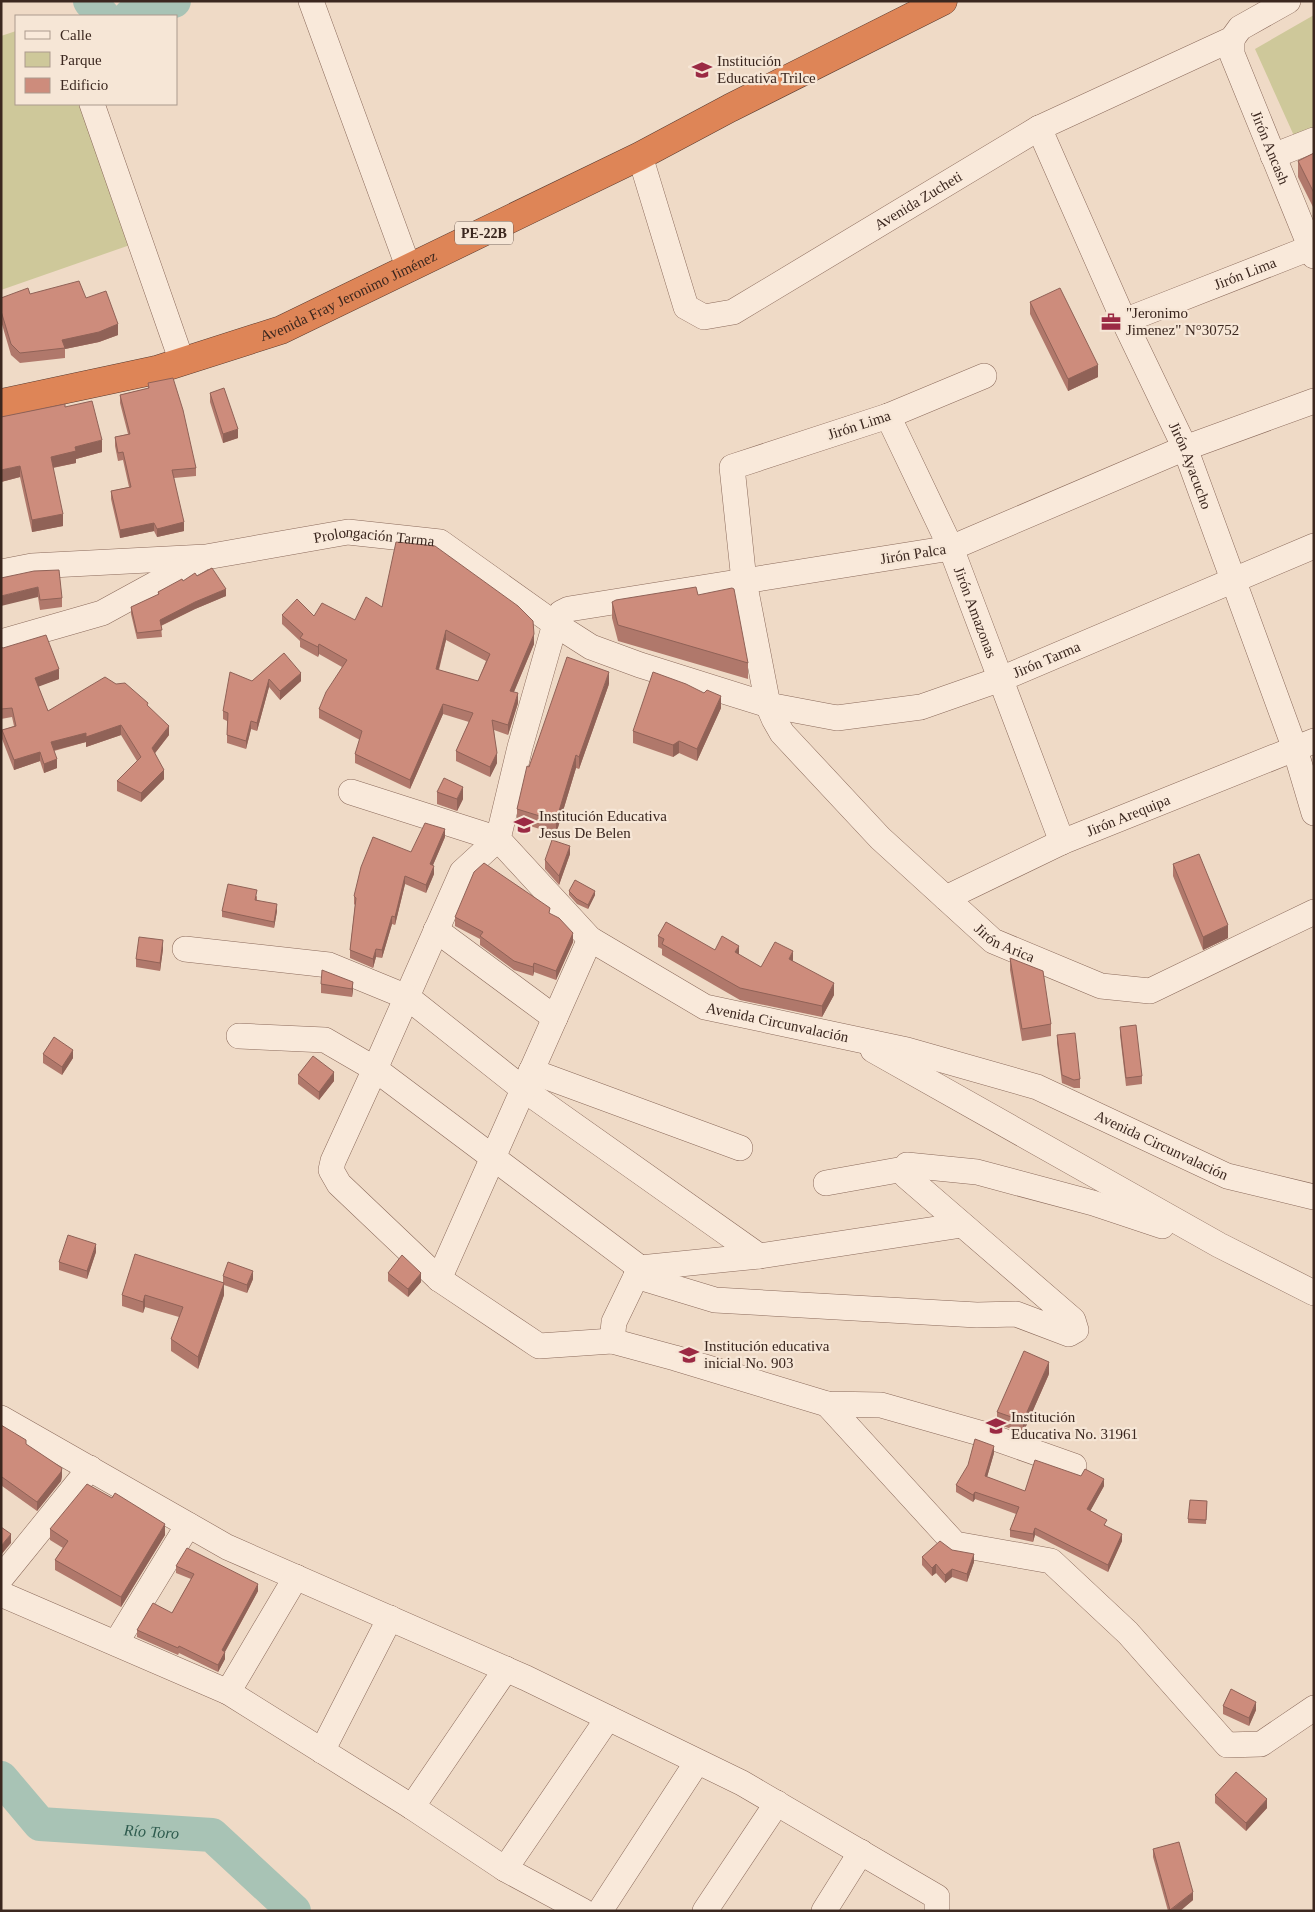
<svg xmlns="http://www.w3.org/2000/svg" width="1315" height="1912" font-family="Georgia,serif">
<rect width="100%" height="100%" fill="#efdac6"/>
<!-- green -->
<path fill="#cec89a" d="M1314,15V130L1295,138L1255,49Z
M16,31V104H79L130,245L1,290V36Z"/>
<g fill="none" stroke-linecap="round" stroke-linejoin="round">
<!-- river -->
<g stroke="#a8c3b5" stroke-width="34">
<path d="M90,1L103,16"/>
<path d="M130,16L174,1"/>
<path id="s1" d="M1,1778L40,1824L212,1835L294,1911"/>
</g>
<defs>
<g id="minor">
<path d="M311,1L409,269"/>
<path id="s2" d="M1232,39V54L1314,256"/>
<path d="M92,104L182,362"/>
<path id="s3" d="M1039,128L1124,321L1185,448L1295,749L1314,813"/>
<path id="s4" d="M640,156L686,307L704,317L733,312L1039,128L1232,39L1240,28L1288,1"/>
<path d="M1273,156L1314,140"/>
<path id="s5" d="M1124,321L1310,248"/>
<path id="s6" d="M984,376L888,416L732,467L744,581L768,705L774,719L782,733L880,838L993,941L1101,986L1150,991L1314,912"/>
<path id="s7" d="M1314,401L1185,448L951,548L569,609L561,613L555,624L520,747L498,839L590,939L705,1007L907,1050L1037,1087L1227,1176L1314,1197"/>
<path id="s8" d="M888,416L951,548L1062,842"/>
<path id="s9" d="M1,572L32,566L206,557L348,532L440,542L555,624L591,647L640,665L768,705L837,718L921,707L1001,679L1314,546"/>
<path d="M1,642L102,613L199,560"/>
<path d="M351,792L498,839"/>
<path d="M498,839L462,872L375,1069L333,1161L331,1170L339,1184L439,1279L539,1346L612,1341L675,1358L827,1404L881,1405L983,1434L1074,1466"/>
<path id="s10" d="M946,898L1062,842L1314,741"/>
<path d="M436,930L555,1018"/>
<path d="M185,949L329,965L407,997L523,1089L759,1256"/>
<path d="M239,1036L325,1040L375,1069L640,1268"/>
<path d="M873,1050L1219,1245L1314,1293"/>
<path d="M531,1071L740,1148"/>
<path d="M826,1183L904,1169L907,1165L977,1172L1093,1203L1162,1226"/>
<path d="M636,1276L715,1300L977,1315L1016,1314L1069,1334L1076,1330L1073,1320L906,1176L904,1169"/>
<path d="M439,1279L590,939"/>
<path d="M612,1341L614,1322L640,1268L759,1256L962,1225"/>
<path d="M827,1404L955,1544L1051,1561L1128,1633L1227,1745L1261,1744L1314,1708"/>
<path d="M1,1418L227,1547L526,1678L742,1783L937,1897V1911"/>
<path d="M1,1578L90,1468"/>
<path d="M1,1594L228,1692L412,1807L505,1869L583,1911"/>
<path d="M116,1643L188,1525"/>
<path d="M228,1692L296,1577"/>
<path d="M322,1751L390,1618"/>
<path d="M412,1807L506,1669"/>
<path d="M505,1869L608,1718"/>
<path d="M600,1911L697,1762"/>
<path d="M705,1911L777,1803"/>
<path d="M824,1911L861,1852"/>
</g>
<g id="highway">
<path id="s11" d="M1,403L156,370L281,330L640,156L730,108L943,1"/>
</g>
</defs>
<!-- minor casing -->
<use href="#minor" stroke="#8b6a5b" stroke-width="26"/>
<!-- highway casing -->
<use href="#highway" stroke="#593a2f" stroke-width="29"/>
<!-- minor -->
<use href="#minor" stroke="#f9e9da" stroke-width="25"/>
<!-- highway -->
<use href="#highway" stroke="#de8557" stroke-width="28"/>
</g>
<!-- wall -->
<path fill="#b0786b" fill-rule="evenodd" d="M1314,153V209L1298,177V161Z
M30,294L86,298L118,335L99,342L65,349V358L20,363L11,355L1,321V298Z
M1030,302L1098,377L1068,391L1030,314Z
M148,383L196,468V476L174,478L184,531L157,537L154,531L120,538L111,499V491L129,487L123,460L118,461L115,446V437L128,434L120,403V395L148,388Z
M210,393L238,438L223,443L210,402Z
M65,407L102,452L76,459V463L53,468L63,526L32,532L20,477L1,482Z
M197,576L226,596L195,609L161,626L162,637L137,639L131,614V607L158,595V592L183,581Z
M1,578L62,598V607L40,610L38,597Z
M612,602L748,663V679L618,641L612,618Z
M382,607L534,644L514,692L518,703L508,735L494,730L497,763L490,777L456,761V751L469,722L443,714L410,789L355,763V754L360,740L319,718V709L342,667L319,654L318,657L300,647V641L282,624V615L314,616L355,620ZM446,640L486,661L478,681L439,670Z
M1,647L59,679L38,686L48,711L148,707L169,735L155,753L164,779L141,802L117,791V781L137,761L121,735L86,747V742L54,751L57,768L44,773L40,761L14,770L2,739V730L14,726L12,717L1,719Z
M284,653L301,681L280,700L269,687L257,731L251,729L246,749L227,743V721L223,719V711L252,681Z
M609,684L579,769L576,768L556,834L517,822V809L529,767Z
M704,693L721,708L697,761L679,753L673,757L633,743V731Z
M437,792L463,799L457,811L437,804Z
M445,837L433,865L434,874L426,893L405,884L395,925L392,924L382,958L376,957L373,968L350,958V950L355,905L354,904V896L411,852Z
M570,854L559,885L545,869V860Z
M1173,864L1228,938L1203,950L1173,876Z
M569,891L595,895L588,909L577,904L569,895Z
M257,896V900L277,911L274,928L222,917V911Z
M550,914L573,942L556,980L534,972L533,976L514,970L480,945V939L455,926V917Z
M658,936L715,950L739,955L761,967L793,961L834,995L822,1017L740,1000L662,955V949L658,947Z
M163,949L160,971L136,967V959Z
M1010,958L1051,1024V1036L1022,1041L1010,970Z
M353,982V990L352,997L321,993V984Z
M1120,1027L1142,1076V1084L1126,1086L1120,1035Z
M1057,1035L1080,1079V1088H1074L1062,1083L1057,1043Z
M43,1054L73,1058L62,1075L43,1063Z
M298,1075L334,1081L319,1100L298,1084Z
M96,1252L87,1279L59,1270V1262Z
M388,1273L421,1282L408,1297L388,1281Z
M223,1276L253,1279L247,1293L224,1285V1295L198,1369L171,1351V1339L179,1317L145,1307L143,1313L122,1306V1295L223,1282Z
M1049,1374L1023,1433L997,1424V1412Z
M1,1425L26,1444L62,1476L61,1481L37,1511L2,1486Z
M994,1453L987,1477L1025,1491L1104,1486L1090,1511L1122,1541L1108,1572L1035,1535L1033,1542L1010,1537V1530L1016,1514L975,1499L973,1502L956,1492V1485Z
M1207,1501L1206,1524L1188,1523V1519Z
M50,1529L165,1535L121,1607L55,1570V1560L63,1548L50,1540Z
M952,1550L974,1562L967,1582L952,1577L945,1583L936,1573L932,1576L922,1565V1557Z
M176,1566L258,1591L225,1652V1659L218,1672L179,1653L178,1655L137,1637V1630L172,1613L191,1579L176,1573Z
M1223,1706L1256,1710L1249,1726L1223,1714Z
M1215,1795L1267,1808L1246,1831L1215,1803Z
M1153,1849L1193,1900L1180,1911H1168L1153,1857Z"/>
<!-- shaded-wall -->
<path fill="#906257" d="M118,324V335L99,342L65,349L62,340Z
M1098,365V377L1068,391V379Z
M238,429V438L223,443V434Z
M102,440V452L76,459V463L51,468V457L75,447Z
M20,466V477L1,482V470Z
M63,514V526L32,532V520Z
M184,522V531L157,537V529Z
M154,523V531L120,538V530Z
M38,587V597L1,606V596Z
M226,589V596L195,609L160,626V620L195,602Z
M446,630V640L436,679V669Z
M534,634V644L510,701V691Z
M319,644V654L318,657V647Z
M59,669V679L35,688V678Z
M609,672V684L579,769V757Z
M301,673V681L280,700V691Z
M269,679V687L257,731V723Z
M518,693V703L508,735V725Z
M721,696V708L697,761V749Z
M443,704V714L410,789V780Z
M251,721V729L246,749V741Z
M121,725V735L86,747V737Z
M169,726V735L152,757V748Z
M86,733V742L51,751V742Z
M679,741V753L673,757V745Z
M40,752V761L14,770V760Z
M497,753V763L490,777V767Z
M576,755V768L556,834V821Z
M57,759V768L44,773V764Z
M164,770V779L141,802V793Z
M463,787V799L457,811V799Z
M445,829V837L430,872V864Z
M570,846V854L559,885V876Z
M434,866V874L426,893V885Z
M405,876V884L395,925V917Z
M595,891V895L588,909V905Z
M277,904V911L274,928V922Z
M392,916V924L382,958V950Z
M1228,925V938L1203,950V937Z
M573,933V942L556,980V971Z
M163,940V949L160,971V963Z
M739,946V957L735,952Z
M376,949V957L373,968V959Z
M793,951V963L789,959Z
M534,963V972L533,976V967Z
M353,982V990L352,997V989Z
M834,983V995L822,1017V1006Z
M73,1050V1058L62,1075V1067Z
M334,1072V1081L319,1100V1092Z
M96,1244V1252L87,1279V1271Z
M253,1271V1279L247,1293V1285Z
M421,1273V1282L408,1297V1289Z
M224,1283V1295L198,1369V1357Z
M145,1295V1307L143,1313V1302Z
M1049,1362V1374L1023,1433V1421Z
M994,1446V1453L985,1484V1476Z
M62,1468V1476L61,1481L37,1511V1502Z
M1104,1479V1486L1087,1517V1509Z
M975,1492V1499L973,1502V1495Z
M165,1524V1535L121,1607V1597Z
M1035,1528V1535L1033,1542V1534Z
M11,1534V1543L1,1555V1546Z
M1122,1534V1541L1108,1572V1565Z
M974,1554V1562L967,1582V1574Z
M936,1564V1573L932,1576V1568Z
M952,1569V1577L945,1583V1575Z
M258,1584V1591L222,1657V1650Z
M225,1652V1659L218,1672V1665Z
M1256,1702V1710L1249,1726V1718Z
M1267,1799V1808L1246,1831V1823Z
M1193,1892V1900L1180,1911H1170Z"/>
<!-- building -->
<path fill="#cd8c7c" stroke="#906257" fill-rule="evenodd" d="M1314,153V193L1298,161Z
M79,281L86,298L106,291L118,324L99,332L62,340L65,348L20,353L11,344L1,311V298L28,288L30,294Z
M1060,288L1098,365L1068,379L1030,302Z
M173,378L183,410L196,468L172,470L184,522L157,529L154,523L120,530L111,491L131,487L123,452L118,453L115,437L130,434L120,395L149,388L148,383Z
M224,388L238,429L223,434L210,393Z
M92,401L102,440L75,447L76,451L51,457L63,514L32,520L20,466L1,470V417L65,404V407Z
M396,542L435,546L518,606L533,621L534,634L510,691L518,693L508,725L492,720L497,753L490,767L456,751L473,713L443,704L410,780L355,754L362,731L319,709L326,692L347,660L319,644L318,647L300,638L303,634L282,615L297,599L314,616L322,603L355,620L366,597L382,607ZM446,630L490,654L478,681L436,669Z
M212,568L226,589L195,602L160,620L162,630L137,633L131,607L159,594L158,592L182,579L183,581L195,573L197,576Z
M59,570L62,598L40,600L38,587L1,596V578L34,571Z
M696,587L698,595L732,588L734,589L748,663L618,625L612,602L616,600Z
M46,635L59,669L35,678L48,711L105,677L116,684L125,683L148,703L147,705L169,726L152,748L164,770L141,793L117,781L141,757L121,725L86,737V733L51,742L57,759L44,764L40,752L14,760L2,730L16,726L12,708L1,709V647L3,648Z
M284,653L301,673L280,691L269,679L257,723L251,721L246,741L227,735L228,713L223,711L230,672L252,681Z
M567,657L609,672L579,757L576,755L556,821L517,809L527,766L529,767Z
M653,672L686,684L704,693L707,690L721,696L697,749L679,741L673,745L633,731Z
M444,778L463,787L457,799L437,792Z
M425,823L445,829L430,864L434,866L426,885L405,876L395,917L392,916L382,950L376,949L373,959L350,950L356,898L354,896L361,867L373,837L411,852Z
M552,840L570,846L559,876L545,860Z
M1199,854L1228,925L1203,937L1173,864Z
M484,863L550,908L549,913L559,918L573,933L556,971L534,963L533,967L514,961L480,936L483,932L455,917L474,872Z
M575,880L595,891L588,905L577,899L569,891Z
M228,884L257,890L255,900L277,904L274,922L222,911Z
M666,922L715,950L722,936L739,946L735,952L761,967L775,942L793,951L789,959L834,983L822,1006L740,988L662,944L664,939L658,936Z
M139,937L163,940L160,963L136,959Z
M1010,958L1043,971L1051,1024L1022,1029Z
M322,970L353,982L352,989L321,984Z
M1136,1025L1142,1076L1126,1078L1120,1027Z
M1075,1033L1080,1079L1074,1080L1062,1075L1057,1035Z
M54,1037L73,1050L62,1067L43,1054Z
M313,1056L334,1072L319,1092L298,1075Z
M68,1235L96,1244L87,1271L59,1262Z
M135,1254L224,1283L198,1357L171,1339L183,1307L145,1295L143,1302L122,1295Z
M402,1255L421,1273L408,1289L388,1273Z
M228,1262L253,1271L247,1285L223,1276Z
M1024,1351L1049,1362L1023,1421L997,1412Z
M1,1425L26,1440V1444L62,1468L61,1472L37,1502L2,1477L1,1478Z
M975,1439L994,1446L985,1476L1025,1491L1035,1460L1081,1476L1085,1469L1104,1479L1087,1509L1107,1520L1104,1525L1122,1534L1108,1565L1035,1528L1033,1534L1010,1530L1019,1507L975,1492L973,1495L956,1485L968,1465Z
M87,1484L112,1498L115,1493L165,1524L121,1597L55,1560L68,1541L50,1529Z
M1190,1500L1207,1501L1206,1520L1188,1519Z
M1,1527L11,1534L1,1546Z
M940,1541L952,1550L974,1554L967,1574L952,1569L945,1575L936,1564L932,1568L922,1557Z
M187,1548L258,1584L222,1650L225,1652L218,1665L179,1646L178,1648L137,1630L153,1603L172,1613L194,1574L176,1566Z
M1231,1689L1256,1702L1249,1718L1223,1706Z
M1236,1772L1267,1799L1246,1823L1215,1795Z
M1179,1842L1193,1892L1170,1910L1153,1849Z"/>
<!-- icons -->
<defs>
<symbol id="school-bare" viewBox="-9 -9 18 18"><path d="M0-5L7-2L0 1L-7-2ZM-4 1L0 2.5L4 1V4Q0 6-4 4Z" fill="#9b2a44" stroke="#f6e6d6" stroke-width="2.5" paint-order="stroke"/></symbol>
<symbol id="office-bare" viewBox="-9 -9 18 18"><path d="M-6-3h4V-5.5h4V-3h4V5H-6ZM-1-4.5V-3h2v-1.5ZM-6 0V1H6V0Z" fill="#9b2a44" stroke="#f6e6d6" stroke-width="2.5" paint-order="stroke"/></symbol>
</defs>
<g fill-rule="evenodd">
<use href="#school-bare" x="688" y="56" width="28" height="28"/>
<use href="#office-bare" x="1097" y="308" width="28" height="28"/>
<use href="#school-bare" x="510" y="811" width="28" height="28"/>
<use href="#school-bare" x="675" y="1341" width="28" height="28"/>
<use href="#school-bare" x="982" y="1412" width="28" height="28"/>
</g>
<g text-anchor="middle" dominant-baseline="central" stroke-width="4.5" stroke-linejoin="round" paint-order="stroke">
<!-- shield labels -->
<rect fill="#f6e6d6" stroke="#736056" stroke-width="1" x="455" y="221.5" width="58" height="23" rx="4"/>
<g font-size="14" font-weight="bold" fill="#3b271f">
<text x="484" y="233">PE-22B</text>
</g>
<!-- poi labels -->
<g font-size="15" fill="#3b271f" stroke="#f6e6d6" text-anchor="start">
<text x="717" y="61">Institución<tspan x="717" dy="17">Educativa Trilce</tspan></text>
<text x="1126" y="313">"Jeronimo<tspan x="1126" dy="17">Jimenez" N°30752</tspan></text>
<text x="539" y="816">Institución Educativa<tspan x="539" dy="17">Jesus De Belen</tspan></text>
<text x="704" y="1346">Institución educativa<tspan x="704" dy="17">inicial No. 903</tspan></text>
<text x="1011" y="1417">Institución<tspan x="1011" dy="17">Educativa No. 31961</tspan></text>
</g>
<!-- street labels -->
<g font-size="15" fill="#3b271f" stroke="#f6e6d6">
<text stroke="none"><textPath href="#s2" startOffset="116">Jirón Ancash</textPath></text>
<text stroke="none"><textPath href="#s4" startOffset="424">Avenida Zucheti</textPath></text>
<text stroke="none"><textPath href="#s5" startOffset="130">Jirón Lima</textPath></text>
<text stroke="none"><textPath href="#s11" startOffset="365">Avenida Fray Jeronimo Jiménez</textPath></text>
<text transform="translate(859 425) rotate(-18)">Jirón Lima</text>
<text stroke="none"><textPath href="#s3" startOffset="370">Jirón Ayacucho</textPath></text>
<text stroke="none"><textPath href="#s9" startOffset="376">Prolongación Tarma</textPath></text>
<text transform="translate(913 554) rotate(-9)">Jirón Palca</text>
<text stroke="none"><textPath href="#s8" startOffset="215">Jirón Amazonas</textPath></text>
<text stroke="none"><textPath href="#s9" startOffset="1102">Jirón Tarma</textPath></text>
<text stroke="none"><textPath href="#s10" startOffset="200">Jirón Arequipa</textPath></text>
<text stroke="none"><textPath href="#s6" startOffset="848">Jirón Arica</textPath></text>
<text stroke="none"><textPath href="#s7" startOffset="1366">Avenida Circunvalación</textPath></text>
<text stroke="none"><textPath href="#s7" startOffset="1771">Avenida Circunvalación</textPath></text>
</g>
<!-- water labels -->
<g font-size="16" font-style="italic" fill="#2e5b4e" stroke="#f6e6d6">
<text stroke="none"><textPath href="#s1" startOffset="172">Río Toro</textPath></text>
</g>
</g>
<!-- border -->
<rect width="1315" height="1912" fill="none" stroke="#3b271f" stroke-width="5"/>
<!-- legend -->
<rect x="15" y="15" width="162" height="90" fill="#f6e6d6" stroke="#ab9a8d"/>
<rect x="25" y="31" width="25" height="8" fill="#f9e9da" stroke="#ab9a8d"/>
<text x="60" y="40" font-size="15" fill="#3b271f">Calle</text>
<rect x="25" y="52" width="25" height="15" fill="#cec89a" stroke="#ab9a8d"/>
<text x="60" y="65" font-size="15" fill="#3b271f">Parque</text>
<rect x="25" y="78" width="25" height="15" fill="#cd8c7c" stroke="#ab9a8d"/>
<text x="60" y="90" font-size="15" fill="#3b271f">Edificio</text>
</svg>
